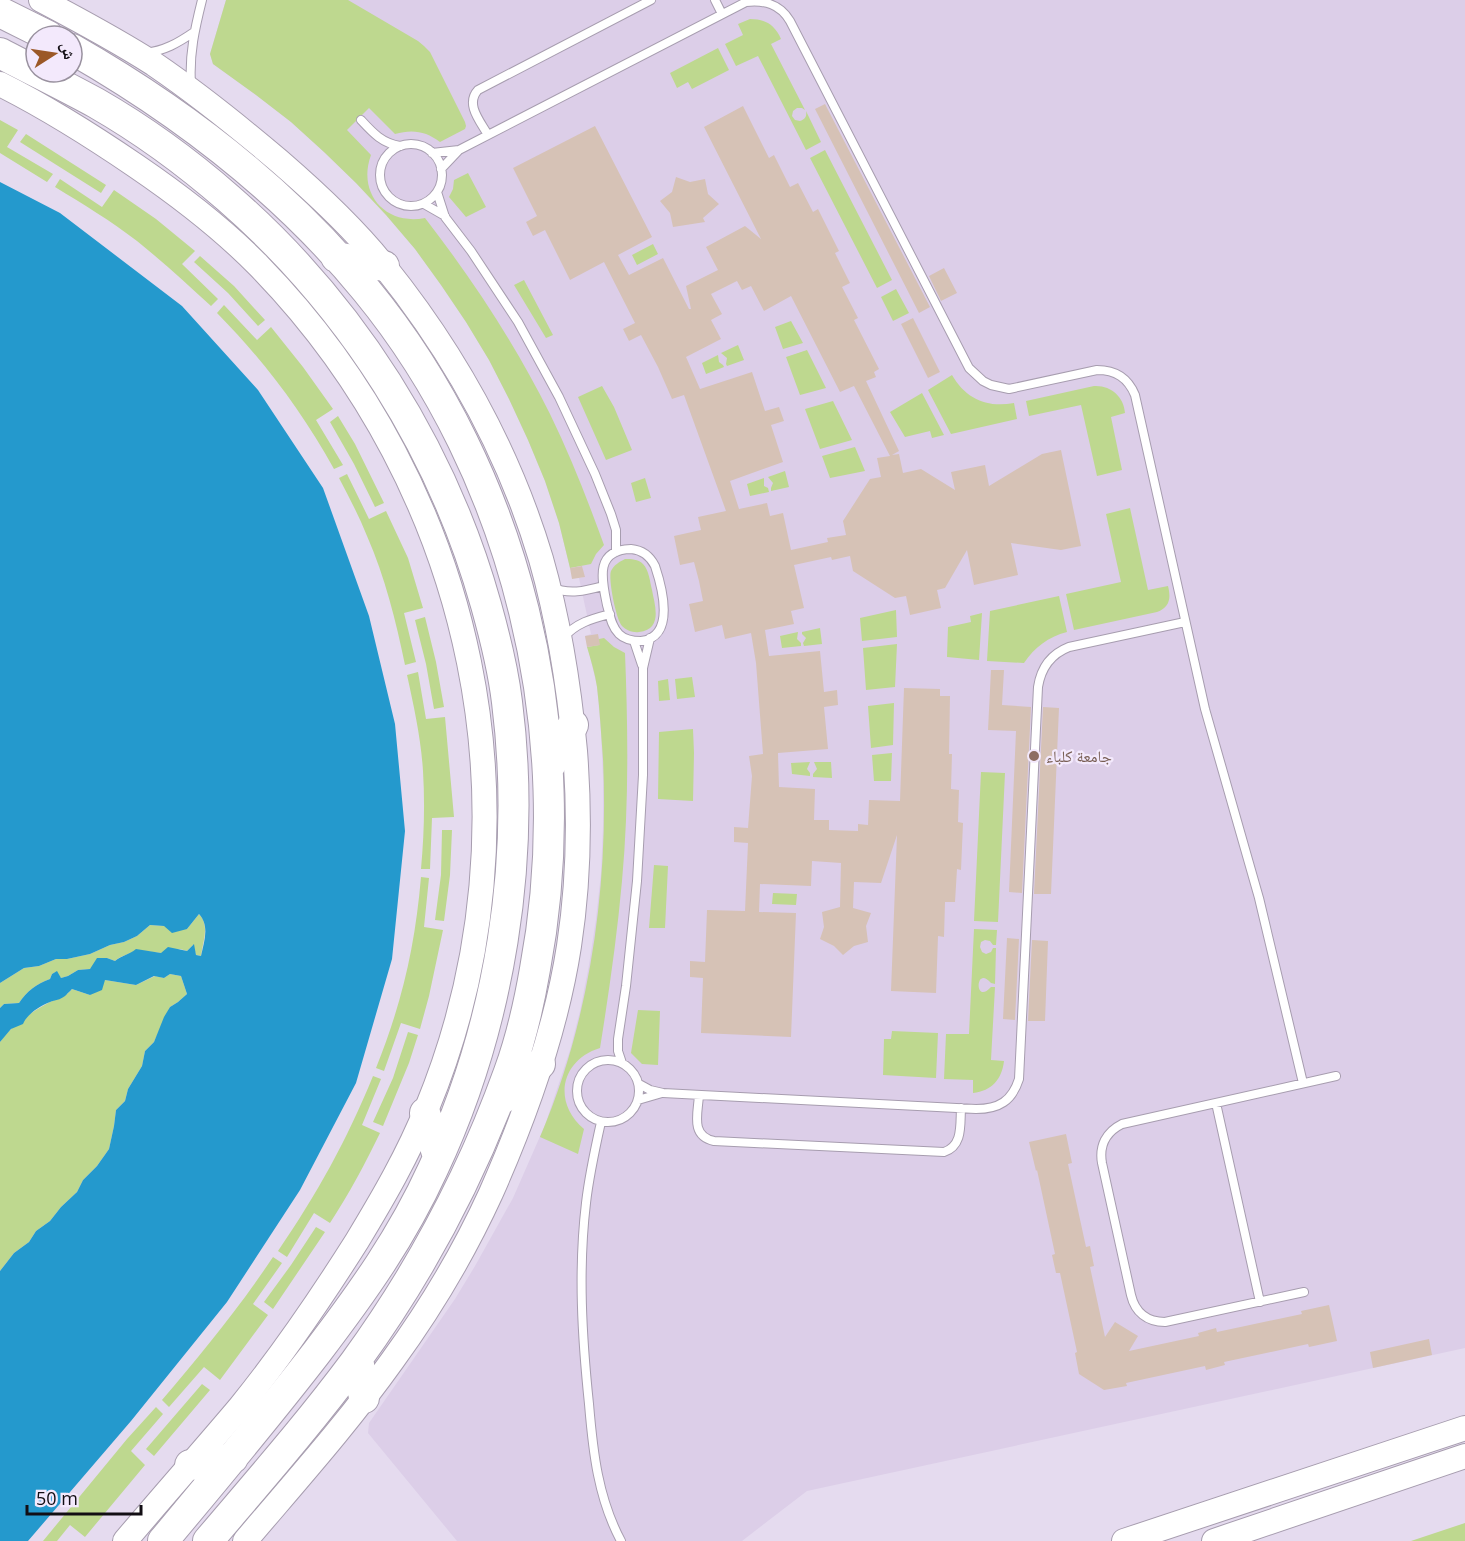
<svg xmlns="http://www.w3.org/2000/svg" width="1465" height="1541" font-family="'Open Sans','Noto Naskh Arabic',sans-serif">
<rect width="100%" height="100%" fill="#e5dbef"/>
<!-- built -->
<path fill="#dccee8" d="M226,0H1465V1348L807,1491L742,1541H457L368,1433L369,1423L455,1299L475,1266L513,1198L545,1125L570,1050L580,1011L589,965L596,919L601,873L603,826V779L601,732L597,686L585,636L591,634L579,578L584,577L582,566L570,568L559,523L545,481L528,440L509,399L489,360L466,322L441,285L415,249L386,215L356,183L324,152L291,122L256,95L213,64L210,54Z"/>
<!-- green -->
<path fill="#bed88f" d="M226,0H348L418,41L424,46L430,52L465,122L466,126L465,129L440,142C426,131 412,129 395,134L369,108L347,130L371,155C357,193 385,226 425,218C473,280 515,344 550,414C571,457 588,501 604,545L596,554L591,564L570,568L559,523L545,481L528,440L509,399L489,360L466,322L441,285L415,249L386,215L356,183L324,152L291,122L256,95L213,64L210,54Z
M750,19C765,19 775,25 781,39L771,44L805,110L802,108H797L793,111L792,116L795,120L800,121C805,119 807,117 806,111L821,142L806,150L758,56L736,66L725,44L743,35L738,24Z
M718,48L729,70L692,89L688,82L677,88L670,73Z
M0,120L18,130L7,147L53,174L47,182L0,153Z
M26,134L106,185L101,193L20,142Z
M825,150L892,280L877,288L810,158Z
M468,173L486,207L466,217L449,197L453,189L454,180Z
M60,179L102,207L114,190L156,219L195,251L182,264L218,299L211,306C187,284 163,262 137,241C111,221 83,204 55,187Z
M653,244L658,254L637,265L632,255Z
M200,256L234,286L265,320L258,326L228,293L194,262Z
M524,280L553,335L546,338L514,285Z
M896,289L909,313L893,321L881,297Z
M224,305L257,340L271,327L303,367L333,409L316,420L343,465L334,469C301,410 265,362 217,313Z
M791,321L803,343L783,349L775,327Z
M738,345L744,360L727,366L726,364L727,358L721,353Z
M807,350L826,388L800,395L786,357Z
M718,355L719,362L723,365L724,367L706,374L702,363Z
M952,375C966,399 987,408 1014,403L1017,419L951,434L928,390Z
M602,386L614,407L632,450L606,460L578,397Z
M1094,386C1111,385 1124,397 1125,413L1111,417L1122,470L1097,476L1081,405L1029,416L1026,401Z
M922,393L944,435L932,438L930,431L905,437L890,412Z
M833,401L852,440L820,449L805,409Z
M338,416L355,444L384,503L375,507L354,464L330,422Z
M855,447L865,471L830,478L822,456Z
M785,471L789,487L771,491V488L773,483L768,477Z
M347,474L369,519L386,511L408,558L423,608L404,613L416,662L405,665C396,621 385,577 367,536C359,516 349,497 339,478Z
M645,478L651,498L636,502L631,483Z
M764,478V486L768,488L769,492L750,496L747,484Z
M1130,508L1148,590L1168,586C1171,598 1170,607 1157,612L1074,630L1066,594L1121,582L1106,514Z
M625,559C631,559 638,559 643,564C649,570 650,582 652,590C655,606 663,629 639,632C633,633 626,630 622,626C616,619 608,579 611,571C614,565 619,562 625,559Z
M1059,596L1067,632C1048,637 1035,647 1024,663L987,661L990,611Z
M896,610L897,637L862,641L860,618Z
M982,613L979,660L947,657L948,627L971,622L970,616Z
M425,617L436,662L444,707L434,709L426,664L415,620Z
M820,628L822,644L804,646L803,643L806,638L802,634V632Z
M798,632L797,639L801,643V646L782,648L780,636Z
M604,638L614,647L625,653C628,729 629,805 622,881C617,937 609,992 600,1048C561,1060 552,1102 584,1129L578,1154L540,1137C590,1020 609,887 603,759C601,735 600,711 597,687C595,674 591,660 587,647L599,645V639Z
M897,644L895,687L866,690L863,648Z
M418,672L426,719L445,717L454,817L432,818L430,869H421C424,836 425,804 423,771C421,739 414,707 407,675Z
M692,677L695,697L677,699L675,679Z
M668,679L670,700L659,701L658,681Z
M894,703L893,745L871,748L868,706Z
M693,729L694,753L693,801L658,799L659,732Z
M892,753L891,781H874L872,755Z
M810,762L807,769L810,773V776L792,774L791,763Z
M814,762H831L832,778L813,777V774L817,769Z
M981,772L1005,773L998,922L974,921Z
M442,830H452L450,875L444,921L435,920L441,875Z
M654,865L668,866L665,928H649Z
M421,877L429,878L424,927L443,930L429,996L420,1029L401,1023L384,1071L376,1068C402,1003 415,947 421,877Z
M773,893L797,894L796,905L772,904Z
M199,914C210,926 203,941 201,956L196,955L193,945L187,951L180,949L161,953L136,950C129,955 121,955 115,961L107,958L90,969L78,970L68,976L61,978L56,972L52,974L50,979C36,984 27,991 19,1003L4,1004L0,1008V983L24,968L39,966L56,959H67L90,954L110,945L124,942L137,936L150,925L164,926L187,929Z
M974,929L997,930L996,945H993L990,941L985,940L981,942L980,947L982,952L986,954L991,952L993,948H996L995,984L991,983C975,964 974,1006 991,987H995L991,1060L1004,1061C1002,1079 992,1091 973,1093V1080L944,1079L946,1034H969Z
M170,974L181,976L187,994L178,1002L170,1007L154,1042L145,1051L142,1066L128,1089L125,1101L116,1110L114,1126L109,1149L97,1166L83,1180L77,1192L61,1207L50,1221L36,1231L29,1242L14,1253L0,1271V1042C12,1025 30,1013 48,1003C59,997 62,1000 72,989L90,995L105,980L136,985L155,976L164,978Z
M638,1010L660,1011L658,1065L642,1064L631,1053Z
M892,1031L938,1033L936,1078L883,1075L884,1039H891Z
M408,1032L418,1035L409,1063L383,1126L373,1122L393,1078Z
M373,1076L381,1079L362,1125L380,1133C365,1164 349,1194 330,1223L314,1213L287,1257L278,1251C317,1194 347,1140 373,1076Z
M316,1227L325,1232L273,1309L264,1302L291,1265Z
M273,1257L282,1263L253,1304L268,1315L220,1380L204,1367L169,1407L162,1400C201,1354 239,1308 273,1257Z
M202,1384L210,1390L154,1456L146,1449Z
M156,1407L163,1414L131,1451L145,1465L85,1537L70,1525L57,1541H43L127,1439Z
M1465,1523V1541H1411Z"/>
<!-- water -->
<path fill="#2499cd" d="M0,182L60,213L182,306L258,390L323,488L369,616L395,724L405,831L392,959L356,1083L300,1190L227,1302L131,1421L28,1541H0V1271L14,1253L29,1242L36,1231L50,1221L61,1207L77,1192L83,1180L97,1166L109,1149L114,1126L116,1110L125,1101L128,1089L142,1066L145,1051L154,1042L164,1017L170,1007L178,1002L187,994L181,976L170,974L164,978L154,976L136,985L105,980L102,990L90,995L72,989C71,990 66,995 65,996C60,1000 55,1000 50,1002C40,1006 27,1014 23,1024L11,1029L0,1042V1008L4,1004L19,1003C27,991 36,984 50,979L52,974L57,971L61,978L68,976L78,970L90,969L97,958H107L115,961C122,955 129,955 136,949L161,953L168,947L187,951L194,944L196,955L201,956C204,942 210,926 199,914L187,929L172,933L164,926L150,925L137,936L124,942L110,945L90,954L67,959H56L39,966L24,968L0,983Z"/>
<!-- building -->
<path fill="#d6c2b6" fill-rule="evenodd" d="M825,104L930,307L919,313L815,109Z
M743,106L769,158L774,155L790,187L798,183L813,212L818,209L839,251L835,253L850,283L842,287L858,318L854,320L879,369L874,372L876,377L866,381L899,451L892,455L899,454L903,473L921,469L955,490L951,472L985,465L989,486L1042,454L1061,450L1081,546L1061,550L1011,543L1018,575L974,585L967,550L945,588L937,590L941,608L910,615L906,596L895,598L853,571L850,556L832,560L831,557L794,565L804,608L791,611L794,624L765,630L769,656L820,651L824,692L837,690L838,705L824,707L828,749L778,753L779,787L815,789L814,820H829V830L858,831V824L868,825L869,800L900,801L904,688L940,689V696H950L949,754H952L951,789L959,790L958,822L963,823L961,870L957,869L955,902H945L944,937L938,936L936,993L891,991L897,835L881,883L854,882L853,908L871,913L866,926L868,942L854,946L843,955L834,946L820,939L824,927L822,912L840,907L841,863L812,861L811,886L760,884L759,912L796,913L791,1037L701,1033L703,978L690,977V961L705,962L707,910L745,911L748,843L734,842V827L748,828L752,776L749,756L763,754L756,663L751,633L725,639L722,625L695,632L689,604L703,601L699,581L694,562L680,565L674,536L701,530L698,517L726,511L684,395L672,399L658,367L641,335L629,341L623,329L635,323L604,262L570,280L545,230L533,236L526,222L537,216L513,168L595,126L652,237L618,255L629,275L663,258L689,309H691L686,286L718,270L706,247L745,226L761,239L704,127ZM737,281L742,290L751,286L764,311L791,296L840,392L854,386L890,456L877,458L881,477L870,479L843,521L846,535L827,538L828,542L791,550L783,513L770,516L767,503L739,509L730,481L783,462L771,425L784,421L779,407L765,411L752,372L700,389L686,357L721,339L711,320L722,314L711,294Z
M676,177L690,182L705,179L708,194L719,204L703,218L705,222L673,227L670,213L660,201L672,192Z
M944,268L957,293L941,301L929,276Z
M913,318L940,372L928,378L901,324Z
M582,566L585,577L572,579L570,568Z
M598,634L600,645L587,647L585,636Z
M991,670H1004L1002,705L1031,707L1022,893L1009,892L1016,731L988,730Z
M1043,707L1059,708L1051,894H1034Z
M1007,938L1019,939L1015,1020L1003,1019Z
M1032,940L1048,941L1045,1021H1028Z
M1066,1134L1072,1163L1068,1164L1086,1247L1090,1246L1094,1266L1090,1267L1105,1337L1115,1322L1138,1336L1129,1351L1199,1336L1198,1333L1216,1328L1217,1332L1302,1314L1301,1311L1329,1305L1337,1341L1309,1347L1308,1344L1224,1362L1225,1365L1206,1370L1205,1366L1126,1383L1127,1386L1104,1390L1079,1374L1075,1353L1077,1352L1060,1273H1056L1052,1255L1055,1254L1037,1170L1036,1171L1029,1142Z
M1429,1339L1432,1355L1373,1368L1370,1352Z"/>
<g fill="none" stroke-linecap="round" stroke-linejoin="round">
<defs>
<path id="lane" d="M715,0L722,14
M145,53C164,51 178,43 194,32
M191,84C189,54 195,28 202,0
M361,120C373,133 382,143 400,146
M488,135C480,121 465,104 478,90L651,0
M380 175a31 31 0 1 1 62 0a31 31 0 1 1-62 0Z
M432,153L459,150
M441,169L459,150L746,2C765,0 780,4 790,21L969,368L983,381L991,385L1009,389L1097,370C1116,370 1128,378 1135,395L1205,709L1259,898L1303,1083
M437,192L445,217L471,251L518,322L559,397L595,474L611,514L616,530V552
M424,204L445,216
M631,549C642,550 650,556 655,566C662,587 676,637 641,641C633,641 625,640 619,634C611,626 610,615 607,605C602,580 594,550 631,549Z
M551,587C569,595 585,591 603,586
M563,638C576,623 591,619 610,614
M634,641L642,665
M577 1091a31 31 0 1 1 62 0a31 31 0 1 1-62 0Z
M622,1063L618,1051V1039L626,986L637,881L643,775V668L650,638
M639,1084L650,1090L663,1093L976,1109C999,1109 1012,1101 1019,1079L1038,687C1041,668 1051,654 1069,647L1185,622
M699,1095C698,1113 690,1136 714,1141L944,1152C963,1146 960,1125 961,1108
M638,1100L662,1093
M1216,1103L1260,1302
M601,1122C595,1149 589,1176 586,1203C578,1270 582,1337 589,1404C593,1452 598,1498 621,1541
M1304,1292L1165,1322C1147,1322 1135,1312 1131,1295L1102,1163C1099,1146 1106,1132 1122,1124L1336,1076"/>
<path id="secondary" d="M41,0C79,20 118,41 154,64C198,94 239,127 279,161C316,193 353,227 384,266C454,353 509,452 541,559C559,622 569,686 575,751C580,816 579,881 569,946C556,1031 526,1114 491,1193C464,1252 430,1309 392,1361C347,1424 295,1482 245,1541
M0,84C48,108 92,136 136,166C180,196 222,228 259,266C476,488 546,820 427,1108C408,1155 383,1198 357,1241C321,1298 283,1354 240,1407C202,1452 163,1496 125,1541
M1124,1541L1465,1428
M1214,1541L1465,1456"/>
<path id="highway" d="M0,12L48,36
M72,49C182,112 286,192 366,290C518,475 579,735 535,969C529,1004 521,1039 509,1072C472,1175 419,1274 355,1362C309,1424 258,1482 208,1541
M0,53C32,70 65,86 96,103C143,130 188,163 228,198C351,305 442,448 486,605C495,637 503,669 507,702C527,859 500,1026 433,1169C402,1237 362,1293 317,1352C267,1417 215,1479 163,1541
M336,257L384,266
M548,769L573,725
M502,1099L540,1064
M425,1113L438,1157
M358,1358L364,1398
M190,1465L233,1458"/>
</defs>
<!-- lane casing -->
<use href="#lane" stroke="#a79daf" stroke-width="10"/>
<!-- secondary casing -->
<use href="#secondary" stroke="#a79daf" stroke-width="26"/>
<!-- highway casing -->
<use href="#highway" stroke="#a79daf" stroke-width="32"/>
<!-- lane -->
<use href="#lane" stroke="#fff" stroke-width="8"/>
<!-- secondary -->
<use href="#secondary" stroke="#fff" stroke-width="24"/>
<!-- highway -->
<use href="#highway" stroke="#fff" stroke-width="30"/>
</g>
<!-- markers -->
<circle fill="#8d6e63" stroke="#f3e9fc" stroke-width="2" cx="1034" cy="756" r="6"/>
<g text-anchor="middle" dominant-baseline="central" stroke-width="4.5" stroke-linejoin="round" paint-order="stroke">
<!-- education labels -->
<g font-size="16" fill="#785e54" stroke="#f3e9fc" text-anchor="start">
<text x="1046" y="756">جامعة كلباء</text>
</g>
</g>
<!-- north arrow -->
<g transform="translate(54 54) rotate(78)"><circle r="28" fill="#f3e9fc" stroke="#99919f" stroke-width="1.5"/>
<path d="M0-4.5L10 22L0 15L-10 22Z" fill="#9b5827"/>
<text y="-9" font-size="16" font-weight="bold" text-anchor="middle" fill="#120e14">ش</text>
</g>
<!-- scale -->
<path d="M27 1505v9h114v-9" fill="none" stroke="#120e14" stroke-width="3"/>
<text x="36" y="1505" font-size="18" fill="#120e14" stroke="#f3e9fc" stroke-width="4.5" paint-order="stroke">50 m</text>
</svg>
